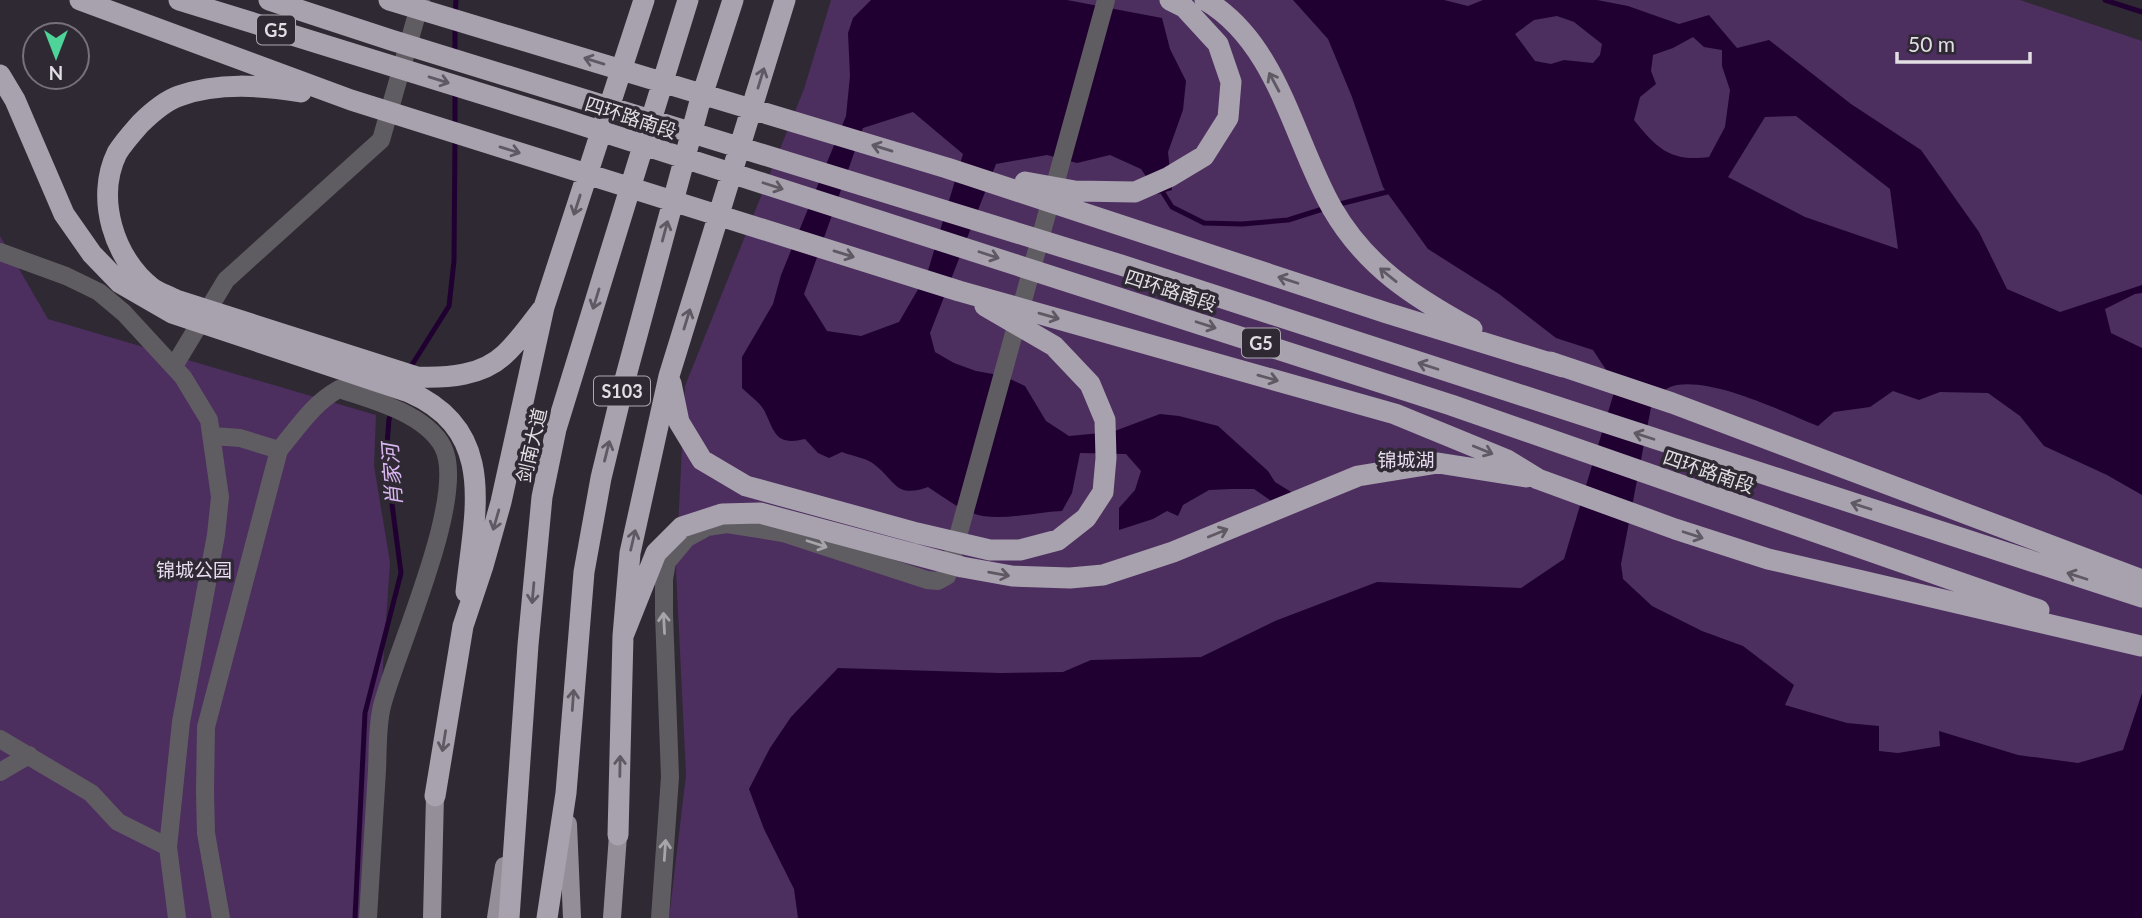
<svg xmlns="http://www.w3.org/2000/svg" width="2142" height="918" font-family="Lato,'Noto Sans SC',sans-serif">
<rect width="100%" height="100%" fill="#2f2933"/>
<!-- green -->
<path fill="#4c2e5f" d="M831,0H2020L2142,41V918H669L686,775L676,570L685,386L804,89Z
M0,236L48,319L376,415L374,466L390,562L366,918H0Z"/>
<!-- water -->
<path fill="#200031" fill-rule="evenodd" d="M871,0H1067L1162,18L1170,49L1186,81L1183,110L1168,152L1172,190L1158,194L1141,169L1110,155L1077,163L1047,155L996,164L930,333L935,352L954,363L976,371L1004,376L1025,386L1046,421L1069,436L1112,432L1160,414L1179,416L1218,426L1268,471L1275,482L1296,495L1287,512L1254,489H1231L1209,490L1183,505L1178,516L1167,511L1153,519L1119,530V508L1135,490L1141,471L1126,454L1080,453L1072,493L1062,511C1036,512 1008,520 983,516C962,512 945,498 928,487C895,499 895,480 875,465C867,458 852,456 842,452L829,458L818,453L805,439C776,446 775,433 765,412C761,403 749,395 742,388V357L773,304L781,275L846,116L850,76L848,33L853,18ZM913,112L963,154L927,274L899,322L861,336L827,331L804,294L863,128Z
M1293,0H1444L1468,6L1483,0H1597L1628,6L1679,24L1709,15L1737,48L1769,40L1851,104L1921,150L1979,232L2007,289L2060,312L2142,285V293L2135,294L2105,309L2111,333L2142,348V495L2107,475L2044,446L2020,416L1988,393L1940,392L1919,400L1893,391L1870,407L1834,412L1818,426C1781,411 1716,379 1677,385C1669,386 1660,393 1653,397L1621,564L1623,579L1652,606L1702,631L1743,646L1794,685L1785,705L1847,723L1879,726V751L1898,753L1940,746L1939,731L2018,755L2078,763L2123,750L2142,693V918H798L794,889L764,829L749,789L770,748L791,717L838,668L1000,673L1063,672L1091,660L1201,657L1275,621L1377,582L1521,588L1564,559L1615,389L1614,382L1593,350L1556,338L1499,294L1428,249L1383,187L1352,97L1328,39ZM1557,16L1574,22L1602,44L1600,55L1593,63L1564,60L1551,64L1535,61L1515,34L1534,20ZM1693,37L1704,47L1722,50V66L1730,90L1725,127L1709,157C1671,162 1657,149 1634,120L1640,97L1656,84L1651,71L1653,55L1673,48ZM1796,116L1890,189L1898,249L1805,217L1728,177L1765,117Z"/>
<g fill="none" stroke-linecap="round" stroke-linejoin="round">
<!-- stream -->
<path stroke="#200031" stroke-width="5" d="M2105,0L2142,12
M455,16L456,0
M455,54V25
M455,128V92
M1160,188L1172,207L1204,223L1242,224L1288,220L1326,208
M1336,205L1391,191
M410,368L449,306L454,261L455,137
M355,918L365,713L401,573L386,458L389,419L393,410"/>
<!-- minor -->
<path stroke="#605d62" stroke-width="18" d="M0,252L66,276L99,292L124,313L183,377L209,420L220,497L216,535L181,722L168,847L177,918
M174,366L226,280L381,140L421,0
M213,436L240,438L279,450
M0,739L91,793L118,822L168,847
M0,772L29,755
M221,918L206,833L205,792L206,727L279,450C298,428 312,404 339,389C371,399 426,414 443,447C468,496 396,651 382,706C377,726 378,750 377,770C374,819 371,869 368,918
M660,918L670,777L664,614V579L667,562L687,538L707,527L727,524L783,533L927,580L938,581L947,576L1106,0"/>
<!-- major -->
<path stroke="#948e98" stroke-width="18" d="M568,824L572,918
M432,918L435,796
M496,918L504,866
M612,918L618,835"/>
<!-- highway -->
<path stroke="#a8a1ae" stroke-width="21" d="M80,0L351,100L959,291L1395,414L1507,460L1538,479L1675,529L1768,559L2141,646
M179,0L563,119L1451,405L2039,610
M269,0L391,40L1121,265L2142,597
M389,0L947,168L1387,313L1563,367
M1205,0C1278,43 1293,139 1332,208C1366,267 1414,297 1472,329
M0,75L15,100L64,214L92,254L120,283L172,313L409,392C499,431 474,514 466,592
M301,92C261,85 218,82 179,96C165,101 151,113 140,124C132,133 123,143 117,153C95,198 114,259 152,288C159,293 169,296 176,300L417,377C448,378 482,376 505,354C520,340 532,322 544,307
M1025,182L1075,191L1135,192L1169,177L1204,156L1228,118L1231,82L1218,44L1184,7L1170,0
M1550,362L1672,403L2142,580
M671,383L679,422L702,460L746,486L917,533L990,550H1020L1058,540L1086,518L1103,492L1106,458L1105,420L1090,384L1054,346L985,306
M623,636L656,553L682,527L722,514L760,513L962,567L1012,576L1070,578L1103,575L1173,552L1358,476L1438,463L1526,477
M435,796L463,626L483,566L501,502L544,307L644,0
M618,835L623,636L630,553L669,376L785,0
M509,918L528,645L542,497L556,429L688,0
M547,918L566,793L584,572L601,478L623,387L699,105L733,0"/>
</g>
<!-- one-way arrows -->
<defs><path id="oneway-shaft" d="M-6 0H5M1.5-3L5.5 0L1.5 3" fill="none" stroke-width="1.6" stroke-linecap="round" stroke-linejoin="round" transform="scale(1.75)"/></defs>
<g stroke="#5f5964">
<use href="#oneway-shaft" transform="translate(594 61) rotate(-163)"/>
<use href="#oneway-shaft" transform="translate(761 78) rotate(-73)"/>
<use href="#oneway-shaft" transform="translate(439 80) rotate(17)"/>
<use href="#oneway-shaft" transform="translate(1274 82) rotate(-118)"/>
<use href="#oneway-shaft" transform="translate(882 148) rotate(-163)"/>
<use href="#oneway-shaft" transform="translate(510 150) rotate(17)"/>
<use href="#oneway-shaft" transform="translate(773 186) rotate(18)"/>
<use href="#oneway-shaft" transform="translate(577 205) rotate(108)"/>
<use href="#oneway-shaft" transform="translate(665 231) rotate(-75)"/>
<use href="#oneway-shaft" transform="translate(844 254) rotate(17)"/>
<use href="#oneway-shaft" transform="translate(989 255) rotate(18)"/>
<use href="#oneway-shaft" transform="translate(1388 275) rotate(-141)"/>
<use href="#oneway-shaft" transform="translate(1288 280) rotate(-162)"/>
<use href="#oneway-shaft" transform="translate(596 299) rotate(107)"/>
<use href="#oneway-shaft" transform="translate(1049 316) rotate(16)"/>
<use href="#oneway-shaft" transform="translate(687 319) rotate(-73)"/>
<use href="#oneway-shaft" transform="translate(1206 325) rotate(18)"/>
<use href="#oneway-shaft" transform="translate(1428 366) rotate(-162)"/>
<use href="#oneway-shaft" transform="translate(1268 378) rotate(16)"/>
<use href="#oneway-shaft" transform="translate(1644 436) rotate(-162)"/>
<use href="#oneway-shaft" transform="translate(1483 450) rotate(22)"/>
<use href="#oneway-shaft" transform="translate(607 451) rotate(-76)"/>
<use href="#oneway-shaft" transform="translate(1861 506) rotate(-162)"/>
<use href="#oneway-shaft" transform="translate(496 520) rotate(106)"/>
<use href="#oneway-shaft" transform="translate(1218 533) rotate(-22)"/>
<use href="#oneway-shaft" transform="translate(1693 535) rotate(18)"/>
<use href="#oneway-shaft" transform="translate(633 540) rotate(-77)"/>
<use href="#oneway-shaft" transform="translate(999 574) rotate(10)"/>
<use href="#oneway-shaft" transform="translate(2077 576) rotate(-162)"/>
<use href="#oneway-shaft" transform="translate(533 593) rotate(95)"/>
<use href="#oneway-shaft" transform="translate(573 700) rotate(-86)"/>
<use href="#oneway-shaft" transform="translate(444 741) rotate(99)"/>
<use href="#oneway-shaft" transform="translate(620 766) rotate(-89)"/>
</g>
<g stroke="#a7a4aa">
<use href="#oneway-shaft" transform="translate(817 544) rotate(18)"/>
<use href="#oneway-shaft" transform="translate(664 623) rotate(-93)"/>
<use href="#oneway-shaft" transform="translate(665 850) rotate(-86)"/>
</g>
<g text-anchor="middle" dominant-baseline="central" stroke-width="7" stroke-linejoin="round" paint-order="stroke">
<!-- shield labels -->
<g fill="#2f2933" stroke="#aca8af" stroke-width="2">
<rect x="257" y="15.5" width="38" height="29" rx="5"/>
<rect x="1242" y="328.5" width="38" height="29" rx="5"/>
<rect x="594" y="376.5" width="56" height="29" rx="5"/>
</g>
<g font-size="18" font-weight="bold" fill="#e1dee4">
<text x="276" y="30">G5</text>
<text x="1261" y="343">G5</text>
<text x="622" y="391">S103</text>
</g>
<!-- street labels -->
<g font-size="19" fill="#e1dee4" stroke="#2f2933">
<text transform="translate(631 117) rotate(18)">四环路南段</text>
<text transform="translate(1171 290) rotate(18)">四环路南段</text>
<text transform="translate(531 445) rotate(-77)">剑南大道</text>
<text transform="translate(1709 471) rotate(19)">四环路南段</text>
</g>
<!-- park labels -->
<g font-size="19" fill="#e9ddf2" stroke="#2f2933">
<text x="1406" y="459">锦城湖</text>
<text x="194" y="569">锦城公园</text>
</g>
<!-- water labels -->
<g font-size="21" font-style="italic" fill="#dab7f3" stroke="#2f2933">
<text transform="translate(391 475) rotate(-94)">肖家河</text>
</g>
</g>
<!-- north arrow -->
<g transform="translate(56 56) rotate(180)"><circle r="33" fill="#2f2933" stroke="#76717a" stroke-width="2"/>
<path d="M0-5L12 26L0 18L-12 26Z" fill="#4ed399"/>
<text y="-10" font-size="19" font-weight="bold" text-anchor="middle" fill="#e1dee4">N</text>
</g>
<!-- scale -->
<path d="M1897 52v10h133v-10" fill="none" stroke="#e1dee4" stroke-width="3.5"/>
<text x="1908" y="52" font-size="21" fill="#e1dee4" stroke="#2f2933" stroke-width="5" paint-order="stroke">50 m</text>
</svg>
